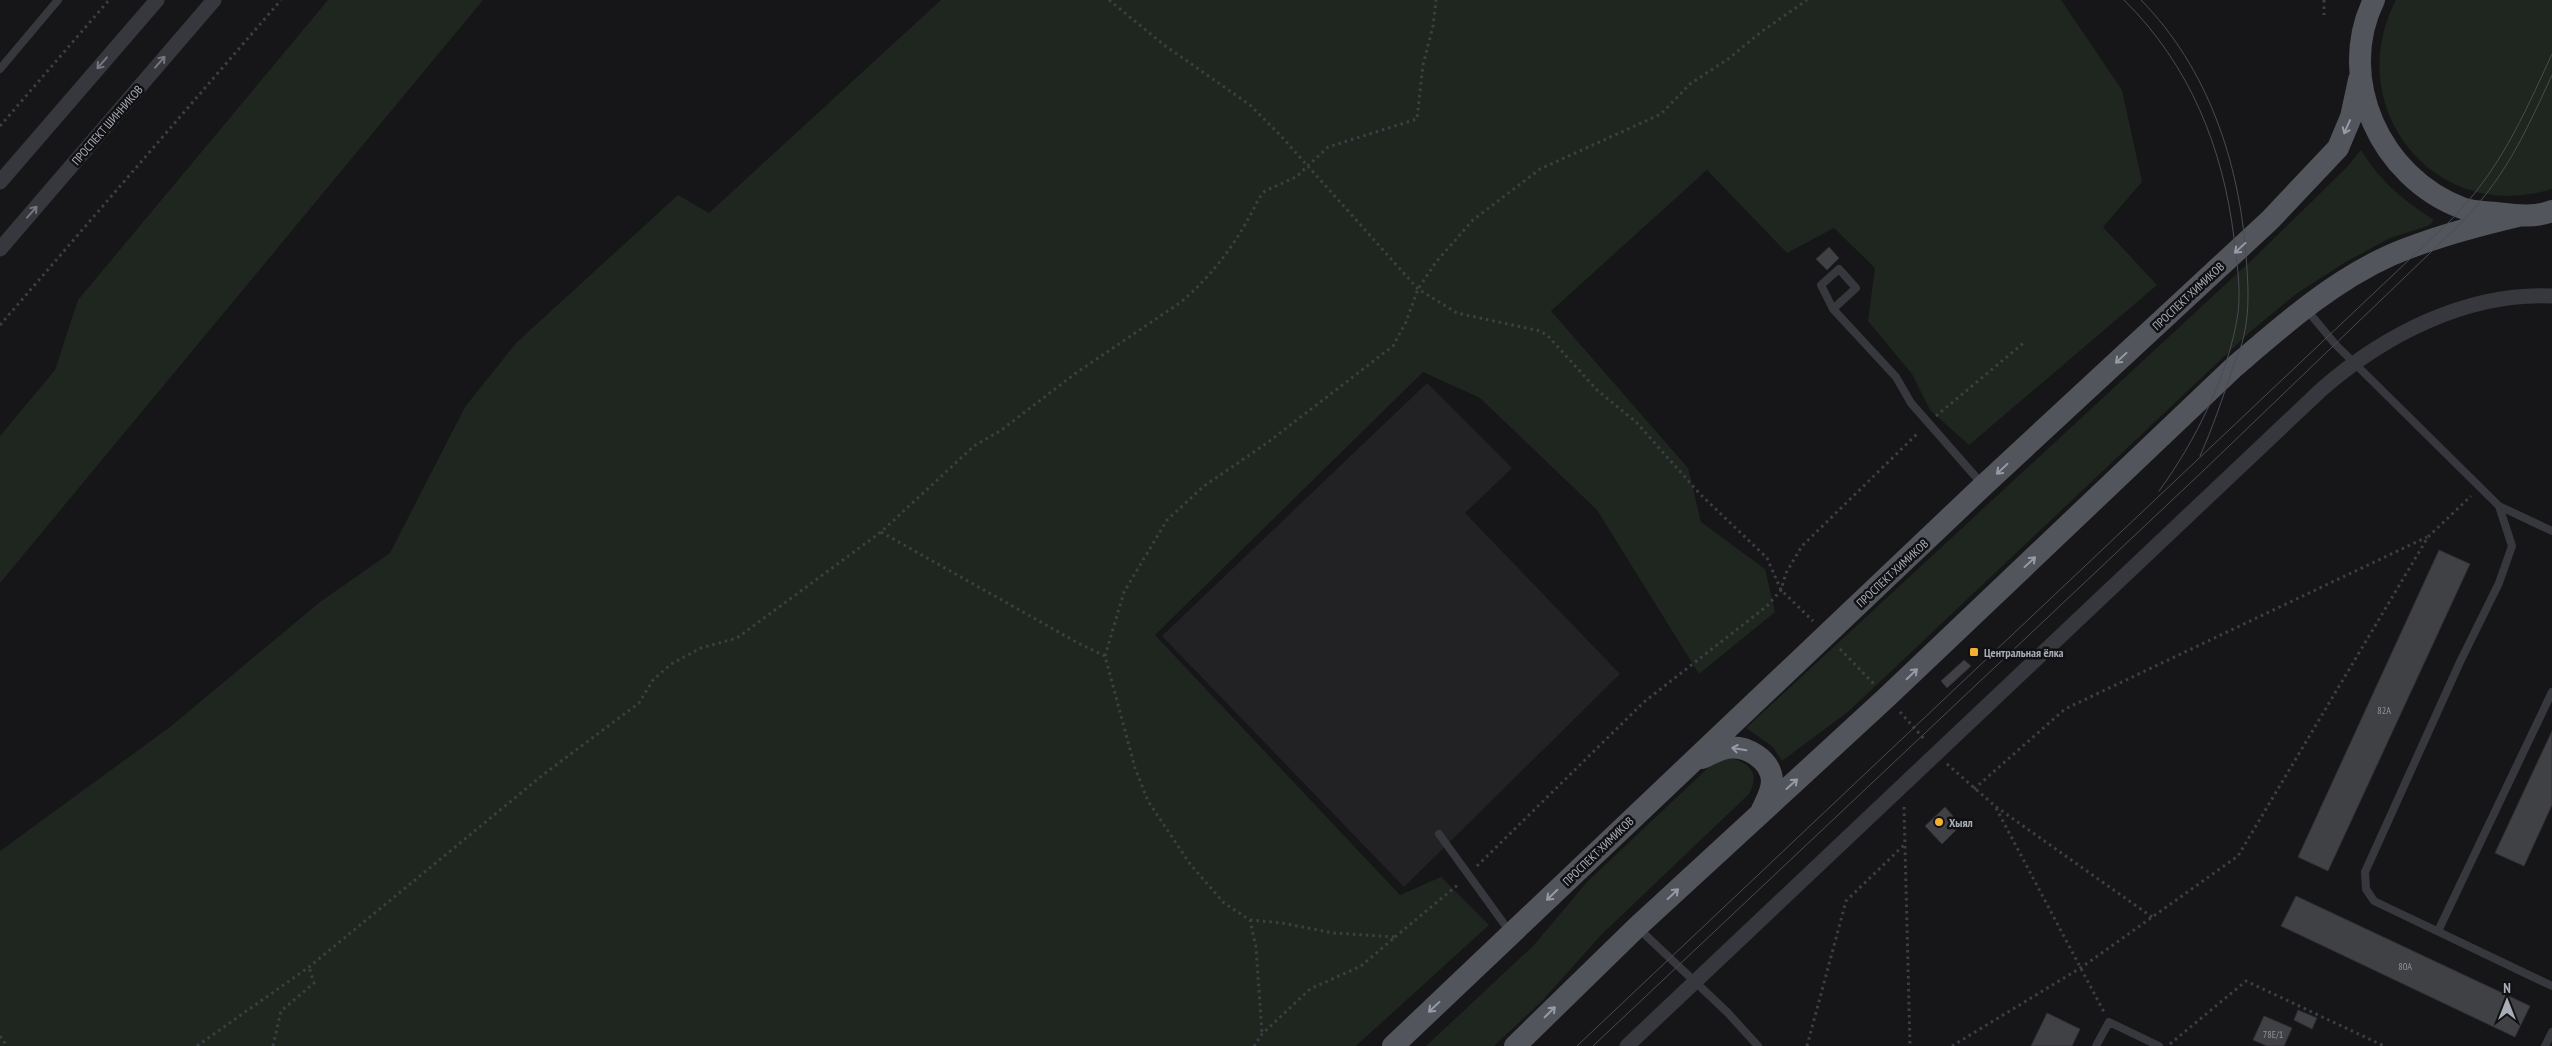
<svg xmlns="http://www.w3.org/2000/svg" width="2552" height="1046" font-family="'PT Sans Narrow',sans-serif">
<rect width="100%" height="100%" fill="#161618"/>
<!-- built -->
<path fill="#222225" d="M1427,383L1512,468L1465,513L1620,674L1404,887L1162,636Z"/>
<!-- green -->
<path fill="#1e261f" d="M328,0H483L0,583V436L55,370L78,300Z
M941,0H2061L2122,90L2142,182L2103,227L2157,285L1969,445L1930,410L1912,374L1868,321L1875,268L1834,228L1787,253L1707,170L1551,311L1688,468L1701,522L1765,569L1775,612L1699,674L1597,510L1480,398L1423,372L1155,635L1400,895L1441,877L1489,925L1356,1046H0V851L170,727L320,602L390,553L465,407L516,343L678,195L709,213Z
M2396,0H2552V189C2435,226 2340,107 2396,0Z
M2361,150C2380,181 2403,200 2434,220L2428,226L2390,238L2344,263L2296,294L2251,331L1849,711L1782,761L1773,747L1746,728L2254,258L2347,167Z
M1726,757C1746,761 1762,770 1749,794L1601,935L1542,1001L1494,1046H1426L1533,946L1587,882L1713,763Z"/>
<!-- building -->
<path fill="#404145" stroke="#303034" d="M1829,247L1839,258L1827,270L1816,259Z
M2439,550L2470,564L2328,871L2298,857Z
M1964,660L1971,666L1947,688L1941,681Z
M2552,731V805L2524,866L2495,853Z
M1945,807L1961,825L1942,844L1925,826Z
M2296,896L2530,1006L2515,1037L2281,926Z
M2298,1010L2317,1018L2312,1029L2294,1020Z
M2047,1013L2080,1029L2072,1046H2031Z
M2264,1016L2292,1028L2284,1046H2267L2253,1040Z"/>
<g fill="none" stroke-linecap="round" stroke-linejoin="round">
<!-- path -->
<path stroke="#3d3f44" stroke-width="3" stroke-dasharray="2.5 4" stroke-linecap="butt" d="M1109,0L1164,45L1250,105L1280,135L1418,289L1457,313L1540,331L1548,336L1597,390L1636,422L1700,494L1767,558L1781,590L1813,621
M2324,0V15
M0,126L109,0
M0,325L281,0
M1936,416L2026,341
M881,532L1078,643L1105,656L1135,768L1148,801L1190,864L1224,903L1250,920L1256,947L1262,1034
M1840,649L1874,684
M1105,656L1124,592L1167,520L1204,486L1267,443L1393,346L1406,322L1418,289L1436,262L1473,220L1540,169L1661,114L1690,84L1728,59L1761,32L1807,0
M1900,712L1926,741
M1947,764L1995,806L2152,917
M1974,789L2065,709L2427,537
M1904,807L1910,1046
M1996,808L2104,1012
M1477,866L1644,702L1767,606L1781,590L1786,573L1802,546L1919,432
M1250,920L1282,923L1333,933L1395,937L1361,966L1310,989L1262,1034L1254,1046
M1395,937L1460,883
M0,1036L7,1046
M2170,1044L2246,981L2384,1046
M197,1046L309,967L544,774L639,703L653,680L671,664L701,648L737,638L881,532L974,446L1000,431L1076,373L1181,302C1215,273 1240,238 1259,198L1265,191L1296,177L1328,147L1417,119L1423,65L1433,26L1436,0
M273,1046L281,1011L314,983L309,967
M1807,1046L1846,901L1905,844
M1952,1046L2082,967L2238,856L2428,537L2471,496"/>
<!-- service -->
<path stroke="#37383d" stroke-width="8" d="M0,69L58,0
M1833,309L1856,288L1839,269L1821,285L1833,309L1896,377L1911,403L1982,484
M2307,310L2335,344L2499,506L2552,531
M2499,506L2512,546L2499,583L2460,662L2365,872L2366,889L2374,901L2552,986
M1439,834L1510,932
M1638,928L1727,1012L1758,1046
M2438,931L2552,692
M2096,1046L2109,1022L2159,1046
M2545,1046L2552,1032"/>
<!-- minor -->
<path stroke="#37383d" stroke-width="15" d="M0,182L157,0
M0,249L214,0
M1627,1046L2322,389C2384,335 2467,292 2552,296"/>
<!-- primary -->
<path stroke="#53555c" stroke-width="22" d="M2374,0C2335,79 2381,178 2462,208C2473,212 2485,212 2496,213C2514,215 2535,218 2552,211
M1702,758C1710,755 1718,749 1727,748C1746,745 1771,759 1772,781C1772,791 1766,801 1762,810
M1393,1046L1983,486L2270,220L2338,148L2351,117L2359,80
M1515,1046L1637,927L1887,697L2233,368C2282,326 2331,282 2391,255C2431,238 2475,226 2518,216"/>
<!-- tram -->
<path stroke="#4a4c52" stroke-width="1" d="M2124,0C2190,65 2223,148 2234,238C2237,263 2241,288 2238,313C2229,374 2195,442 2159,491
M2141,0C2208,68 2239,162 2246,255C2248,282 2250,309 2244,335C2242,346 2237,356 2233,367C2223,397 2213,427 2200,456
M1577,1046L2448,223C2499,172 2522,119 2552,54
M1593,1046L2203,471L2456,228C2504,180 2524,136 2552,75"/>
</g>
<!-- one-way arrows -->
<defs><path id="oneway-shaft" d="M-6 0H5M1.5-3L5.5 0L1.5 3" fill="none" stroke-width="1.6" stroke-linecap="round" stroke-linejoin="round" transform="scale(1.25)"/></defs>
<g stroke="#757881">
<use href="#oneway-shaft" transform="translate(160 62) rotate(-49)"/>
<use href="#oneway-shaft" transform="translate(102 63) rotate(131)"/>
<use href="#oneway-shaft" transform="translate(32 212) rotate(-49)"/>
</g>
<g stroke="#979ba6">
<use href="#oneway-shaft" transform="translate(2347 127) rotate(114)"/>
<use href="#oneway-shaft" transform="translate(2240 248) rotate(137)"/>
<use href="#oneway-shaft" transform="translate(2121 358) rotate(137)"/>
<use href="#oneway-shaft" transform="translate(2002 469) rotate(137)"/>
<use href="#oneway-shaft" transform="translate(2030 562) rotate(-43)"/>
<use href="#oneway-shaft" transform="translate(1912 674) rotate(-44)"/>
<use href="#oneway-shaft" transform="translate(1739 749) rotate(-171)"/>
<use href="#oneway-shaft" transform="translate(1792 784) rotate(-42)"/>
<use href="#oneway-shaft" transform="translate(1673 894) rotate(-43)"/>
<use href="#oneway-shaft" transform="translate(1552 895) rotate(136)"/>
<use href="#oneway-shaft" transform="translate(1434 1007) rotate(137)"/>
<use href="#oneway-shaft" transform="translate(1550 1012) rotate(-45)"/>
</g>
<!-- markers -->
<g fill="#f2b134" stroke="#111113" stroke-width="2">
<rect x="1969" y="647" width="10" height="10" rx="2.5"/>
<circle cx="1939" cy="822" r="5"/>
</g>
<g text-anchor="middle" dominant-baseline="central" stroke-width="5" stroke-linejoin="round" paint-order="stroke">
<!-- number labels -->
<g font-size="10" fill="#8e929b">
<text x="2384" y="710">82А</text>
<text x="2405" y="966">80А</text>
<text x="2273" y="1034">78Е/1</text>
</g>
<!-- street labels -->
<g font-size="12" fill="#a8adb8" stroke="#111113">
<text transform="translate(107 125) rotate(-49)">ПРОСПЕКТ ШИННИКОВ</text>
<text transform="translate(2188 296) rotate(-43)">ПРОСПЕКТ ХИМИКОВ</text>
<text transform="translate(1892 573) rotate(-43)">ПРОСПЕКТ ХИМИКОВ</text>
<text transform="translate(1598 851) rotate(-44)">ПРОСПЕКТ ХИМИКОВ</text>
</g>
<!-- poi labels -->
<g font-size="12" font-weight="bold" fill="#a8adb8" stroke="#111113" text-anchor="start">
<text x="1984" y="652">Центральная ёлка</text>
<text x="1949" y="822">Хыял</text>
</g>
</g>
<!-- north arrow -->
<g transform="translate(2507 1001)" stroke="#111113" stroke-width="4" paint-order="stroke">
<path d="M0-4L9 19L0 12L-9 19Z" fill="#a8adb8"/>
<text y="-8" font-size="14" font-weight="bold" text-anchor="middle" fill="#a8adb8">N</text>
</g>
</svg>
